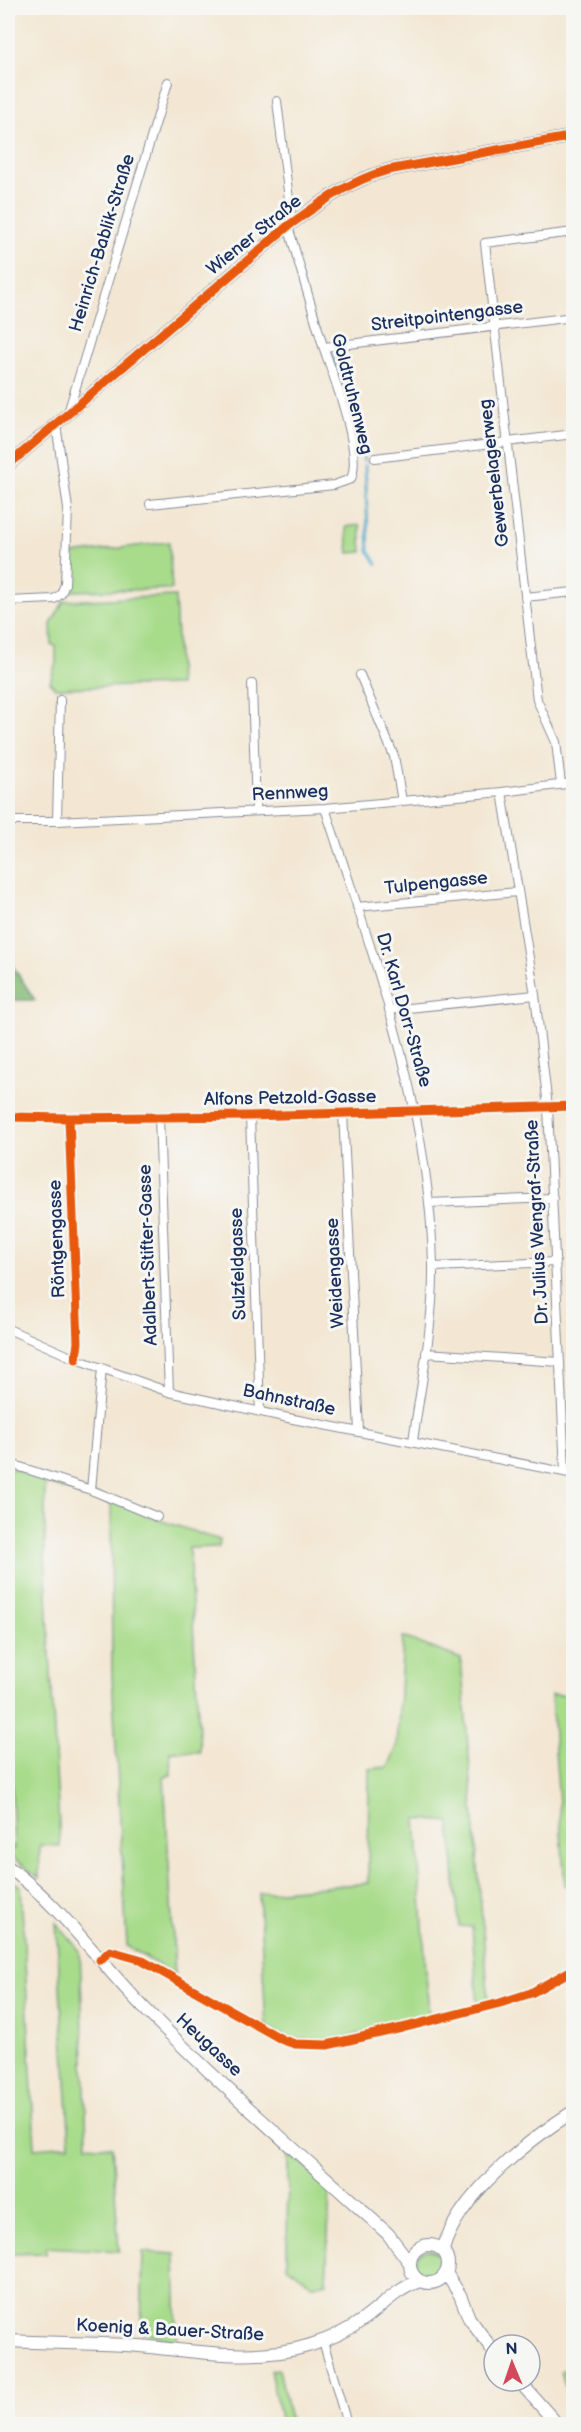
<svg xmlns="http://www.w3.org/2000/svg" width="581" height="2432" font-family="'Balsamiq Sans',sans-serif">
<rect width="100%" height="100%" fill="#f6f6f2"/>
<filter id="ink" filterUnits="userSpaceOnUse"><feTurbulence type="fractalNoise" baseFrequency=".0167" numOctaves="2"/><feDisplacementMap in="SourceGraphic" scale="12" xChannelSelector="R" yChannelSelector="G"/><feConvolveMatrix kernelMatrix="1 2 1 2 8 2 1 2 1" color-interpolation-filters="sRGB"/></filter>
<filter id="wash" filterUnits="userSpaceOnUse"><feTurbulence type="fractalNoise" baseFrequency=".008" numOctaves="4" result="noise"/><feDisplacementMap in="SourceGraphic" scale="24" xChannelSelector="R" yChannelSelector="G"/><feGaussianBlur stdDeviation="1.35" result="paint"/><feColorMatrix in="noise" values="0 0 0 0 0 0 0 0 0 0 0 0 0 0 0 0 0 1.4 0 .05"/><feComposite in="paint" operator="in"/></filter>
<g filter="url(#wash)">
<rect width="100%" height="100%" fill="#f3e7d3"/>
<!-- green -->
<path fill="#a8dc8b" stroke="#628674" stroke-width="1.5" d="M360,525L362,552L349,553L346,527Z
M169,542L172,589L70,591L72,554Z
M175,596L179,685L55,688L50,682L56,662V646L52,645L51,624L64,601Z
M8,1467L92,1493L159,1520L220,1540L219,1547L189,1548L200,1752L170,1751L171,1775L164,1776L175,1975L127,1946L112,1676L111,1504L45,1483V1556L60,1846L40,1845L39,1878L8,1854V1845L14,1849L8,1673Z
M403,1637L461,1659L489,2004L478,2006L472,1927L459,1926L450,1822L416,1819L429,2018L328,2041L288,2039L266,2026L259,1893L368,1883L369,1769L388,1767L397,1747Z
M551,1695H566L574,1792L573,1885L565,1886Z
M8,1878L21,1887L35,2148L70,2145L56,1923L80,1951L87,2145L112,2147L119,2251L46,2247V2253L8,2254Z
M288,2152L330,2188L326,2283L312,2284L287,2266Z
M415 2264a14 14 0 1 1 28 0a14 14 0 1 1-28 0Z
M143,2252L175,2254L177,2342L141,2331Z
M573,2367H574L573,2417L561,2371Z
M279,2369L291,2424H281L270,2370Z"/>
<!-- forest -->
<path fill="#86bc77" stroke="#50766a" stroke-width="1.5" d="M8,962H10L35,1000H8Z"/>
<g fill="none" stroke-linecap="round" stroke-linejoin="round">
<!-- stream -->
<path stroke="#4ea9cc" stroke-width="3" d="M331,353L354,414L364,461
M365,465L369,551L377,564"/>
</g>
</g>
<g filter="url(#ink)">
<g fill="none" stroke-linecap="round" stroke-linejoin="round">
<defs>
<path id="street" d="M277,101L292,224
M324,347L574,317
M68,413L168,82
M375,458L574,434
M150,504L334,485L351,479C363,451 333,375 323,346C311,306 300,266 288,226
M525,597L574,592
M8,601L54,599L61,594L65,584L68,509L56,424
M360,675L394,756L402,801
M252,684L256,811
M561,784L556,742L537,700L485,243L574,232
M502,792L535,995L548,1107L565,1472
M325,808C373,956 430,1108 433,1265C434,1324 421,1383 413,1441
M8,821H57L325,808L502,792L574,783
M57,821L60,700
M357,907L518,892
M389,1010L535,995
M343,1113L359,1431
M250,1116L260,1412
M8,1117L69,1118L250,1116L574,1106
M159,1117L169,1392
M69,1118L78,1342L76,1359
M429,1203L553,1198
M433,1267L556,1262
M8,1329L76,1359L169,1392L293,1419L574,1474
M426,1353L560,1362
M8,1463L91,1490L157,1517
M91,1490L102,1368
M323,2341L347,2424"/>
<path id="secondary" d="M8,465L288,226C320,203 349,181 388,170L574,136
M8,1867C62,1906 100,1964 147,2011C224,2089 307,2160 388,2234L410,2263
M410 2264a19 19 0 1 1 38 0a19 19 0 1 1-38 0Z
M443,2250C457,2197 528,2140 574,2111
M446,2273L460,2295L469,2318L494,2352
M8,2341C47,2343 86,2343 126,2345C187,2349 251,2364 311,2345C330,2339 348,2331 364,2319C382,2306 398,2288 420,2281
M519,2381L557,2424"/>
</defs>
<!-- street casing -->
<use href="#street" stroke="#878b98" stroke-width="10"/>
<!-- secondary casing -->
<use href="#secondary" stroke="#878b98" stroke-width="14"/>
<!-- street -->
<use href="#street" stroke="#fff" stroke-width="8"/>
<!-- secondary -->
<use href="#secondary" stroke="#fff" stroke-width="12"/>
<defs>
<path id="cycleway" d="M8,465L288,226C320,203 349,181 388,170L574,136
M8,1117L69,1118L250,1116L574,1106
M69,1118L78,1342L76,1359
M100,1960L110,1951L139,1959L283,2040L295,2044L327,2045L402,2028L500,2003L531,1993L574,1969"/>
</defs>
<!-- cycleway casing -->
<use href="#cycleway" stroke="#f6f6f2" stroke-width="13"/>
<!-- cycleway -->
<use href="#cycleway" stroke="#e8590c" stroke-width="9"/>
</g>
</g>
<g text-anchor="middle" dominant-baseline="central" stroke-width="6" stroke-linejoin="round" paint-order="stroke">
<!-- street labels -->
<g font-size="18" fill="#1b2f5e" stroke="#f6f6f2">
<text transform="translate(254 235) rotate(-39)">Wiener Straße</text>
<text transform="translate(102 243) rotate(-73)">Heinrich-Bablik-Straße</text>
<text transform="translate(447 316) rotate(-7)">Streitpointengasse</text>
<text transform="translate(352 394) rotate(76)">Goldtruhenweg</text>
<text transform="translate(494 473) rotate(-97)">Gewerbelagerweg</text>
<text transform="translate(290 793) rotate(-3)">Rennweg</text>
<text transform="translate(436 883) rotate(-6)">Tulpengasse</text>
<text transform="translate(404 1010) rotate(74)">Dr. Karl Dorr-Straße</text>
<text transform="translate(290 1098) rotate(-1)">Alfons Petzold-Gasse</text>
<text transform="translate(537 1222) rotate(-93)">Dr. Julius Wengraf-Straße</text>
<text transform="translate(57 1239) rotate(-92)">Röntgengasse</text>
<text transform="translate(148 1255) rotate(-92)">Adalbert-Stifter-Gasse</text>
<text transform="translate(238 1264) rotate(-92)">Sulzfeldgasse</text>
<text transform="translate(335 1273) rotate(-93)">Weidengasse</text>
<text transform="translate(289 1400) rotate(12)">Bahnstraße</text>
<text transform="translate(209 2045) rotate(43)">Heugasse</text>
<text transform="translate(170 2330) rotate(3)">Koenig &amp; Bauer-Straße</text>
</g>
</g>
<!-- margin -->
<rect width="581" height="2432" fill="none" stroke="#f6f6f2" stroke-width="30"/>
<!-- north arrow -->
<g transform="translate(512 2363) rotate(358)"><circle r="28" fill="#f6f6f2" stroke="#9ea6b7" stroke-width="1.5"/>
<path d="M0-4.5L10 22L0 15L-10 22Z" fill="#d1495b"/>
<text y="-9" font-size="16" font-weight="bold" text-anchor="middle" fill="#1b2f5e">N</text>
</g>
</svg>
